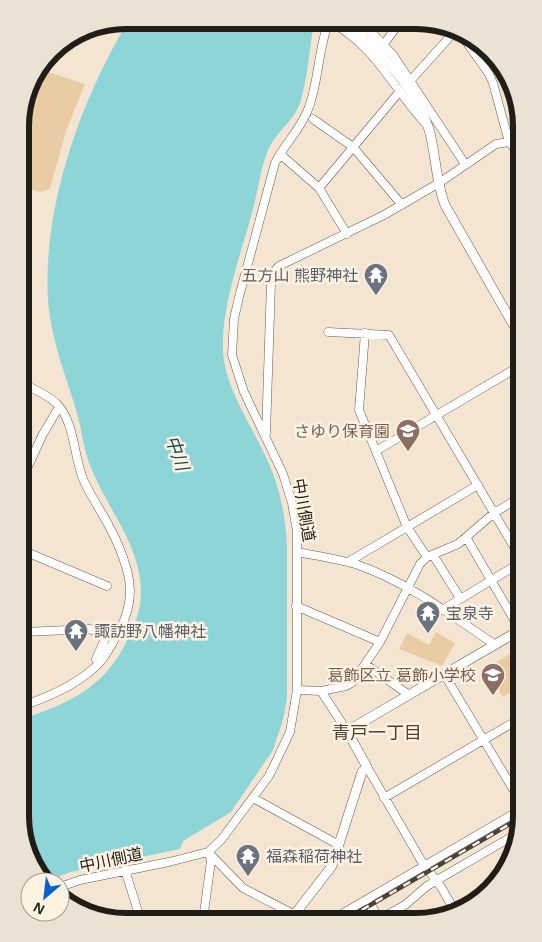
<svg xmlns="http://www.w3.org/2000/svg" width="542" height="942" font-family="Helvetica,'Noto Sans JP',sans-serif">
<rect width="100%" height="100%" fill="#f3e5d2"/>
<!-- green -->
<path fill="#e9cca3" d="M39,69L85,84L66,131L50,189L40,192L21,186C21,147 14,101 39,69Z
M436,632L455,643L442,666L399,649L407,633L429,645Z
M520,648L521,687L503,697L486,668Z"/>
<!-- water -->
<path fill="#8ed5d8" d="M129,20L314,21C310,47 308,74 301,100C296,119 276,132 268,150C261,167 258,190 253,209C242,251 221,306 223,349C224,389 254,428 269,464C281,491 286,519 287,549V698L283,720L273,750L231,812L183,841L180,849L71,872L46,881L26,851L25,718C73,702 105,686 128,639C143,609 145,587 134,555C124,525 104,500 92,470C84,453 82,431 77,413C67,379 53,345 49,310C39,215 80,100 129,20Z"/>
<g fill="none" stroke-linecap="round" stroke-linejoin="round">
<defs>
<path id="minor" d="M329,21C377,47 391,86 425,123
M357,21L373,34L393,55L465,164
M460,33L489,74L493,83L509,142L517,151
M384,44L400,22
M411,80L455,31
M313,119L353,147L402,205
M280,154L319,188L347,234
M319,188L400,91
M328,332L389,335L520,557
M365,333L359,410L407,527L427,557
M23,384C34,389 46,394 56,403C76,423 73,457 84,481C91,497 102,512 110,528C117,541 123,556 127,570C133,591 130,610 120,629C114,640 109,652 100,662C81,683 51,696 25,705
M266,433L271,283L274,272L279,266L384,215L439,183L496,144L509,142
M376,451L518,367
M23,477L43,434L59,407
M466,537L520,630
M24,551L107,586
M297,552C317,556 339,559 358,565C407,582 451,615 494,644
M433,555L460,598
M348,562L478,485
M296,606L380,642
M442,610L520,563
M24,632L90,629L105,635L106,637L96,659L99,663
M365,664L409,695
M444,674L522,804
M297,690L321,691L347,731
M321,691L346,686L353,682L380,642L420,564L427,557L458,544L494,513L519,498
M367,767L422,862L441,887L456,913
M253,798L339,845
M384,798L521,718
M208,852L243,888L301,918
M125,870L141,921
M60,887L80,880L169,862L208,852L221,840L269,776L290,732L297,690V531L292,503L283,474L244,392L232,355L234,319L239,297L275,163C285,143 302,128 309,107C319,80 318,49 329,21
M376,917L387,915L405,905L427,886L518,833
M335,918L522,809
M203,920L211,861L209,854"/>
<path id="tertiary" d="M344,21C376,43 420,95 430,133C436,157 436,182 445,205L518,333
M370,904L376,915
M291,919L332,866L362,772L367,767L347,731L520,630"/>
</defs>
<!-- minor casing -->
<use href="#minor" stroke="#675c4c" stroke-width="9"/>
<!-- tertiary casing -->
<use href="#tertiary" stroke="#675c4c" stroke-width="10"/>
<!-- minor -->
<use href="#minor" stroke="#fff" stroke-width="8"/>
<!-- tertiary -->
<use href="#tertiary" stroke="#fff" stroke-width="9"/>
<defs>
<path id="rail" d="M348,918L522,817"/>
</defs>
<!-- rail casing -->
<use href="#rail" stroke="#494239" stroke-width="4.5"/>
<!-- rail -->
<use href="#rail" stroke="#fef3e3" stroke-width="2.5" stroke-dasharray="8" stroke-linecap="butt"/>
</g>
<!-- icons -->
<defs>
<symbol id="temple-pin" viewBox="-11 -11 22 30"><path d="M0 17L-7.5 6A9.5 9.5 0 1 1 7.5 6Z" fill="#6b7280" stroke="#fef3e3"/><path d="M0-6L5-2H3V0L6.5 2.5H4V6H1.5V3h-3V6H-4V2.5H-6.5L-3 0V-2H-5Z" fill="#fff"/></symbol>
<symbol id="school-pin" viewBox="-11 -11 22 30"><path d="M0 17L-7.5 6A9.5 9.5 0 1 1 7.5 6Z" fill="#8d6e63" stroke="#fef3e3"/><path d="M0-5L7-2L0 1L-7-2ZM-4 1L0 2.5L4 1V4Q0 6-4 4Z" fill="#fff"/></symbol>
</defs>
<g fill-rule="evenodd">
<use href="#temple-pin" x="362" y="261" width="28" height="38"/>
<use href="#school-pin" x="394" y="417" width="28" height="38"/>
<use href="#temple-pin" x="414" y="599" width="28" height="38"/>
<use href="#temple-pin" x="62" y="617" width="28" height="38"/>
<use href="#school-pin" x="479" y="661" width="28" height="38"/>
<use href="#temple-pin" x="234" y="842" width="28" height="38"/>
</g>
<g text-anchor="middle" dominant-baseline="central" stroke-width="5" stroke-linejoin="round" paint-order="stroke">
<!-- worship labels -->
<g font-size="16" fill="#5b616d" stroke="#fef3e3" text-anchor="start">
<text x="358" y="275" text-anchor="end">五方山 熊野神社</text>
<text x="446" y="613">宝泉寺</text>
<text x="94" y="631">諏訪野八幡神社</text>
<text x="266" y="856">福森稲荷神社</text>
</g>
<!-- education labels -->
<g font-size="16" fill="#785e54" stroke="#fef3e3" text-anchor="end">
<text x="390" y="431">さゆり保育園</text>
<text x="476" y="675">葛飾区立 葛飾小学校</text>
</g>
<!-- street labels -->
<g font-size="16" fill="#221d16" stroke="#fef3e3">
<text transform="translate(304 510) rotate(80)">中川側道</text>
<text transform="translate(111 860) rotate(-12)">中川側道</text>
</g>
<!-- water labels -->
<g font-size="18" font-style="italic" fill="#125153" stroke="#fef3e3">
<text transform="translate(177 453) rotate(70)">中川</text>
</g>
<!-- neighbourhood labels -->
<g font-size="18" fill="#4c4132" stroke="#fef3e3">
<text x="377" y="733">青戸一丁目</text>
</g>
</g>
<!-- crop -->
<path d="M0 0H542V942H0ZM126 29H416A97 97 0 0 1 513 126V816A97 97 0 0 1 416 913H126A97 97 0 0 1 29 816V126A97 97 0 0 1 126 29Z" fill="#ece2d3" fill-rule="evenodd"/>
<path fill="none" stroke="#221d16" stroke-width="6" d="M126 29H416A97 97 0 0 1 513 126V816A97 97 0 0 1 416 913H126A97 97 0 0 1 29 816V126A97 97 0 0 1 126 29Z"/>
<!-- north arrow -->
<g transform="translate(45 897) rotate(208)"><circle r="24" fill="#fef3e3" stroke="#a69d91"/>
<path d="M0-4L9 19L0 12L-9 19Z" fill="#0961cb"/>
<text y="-8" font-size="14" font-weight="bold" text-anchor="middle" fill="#221d16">N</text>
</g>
</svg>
